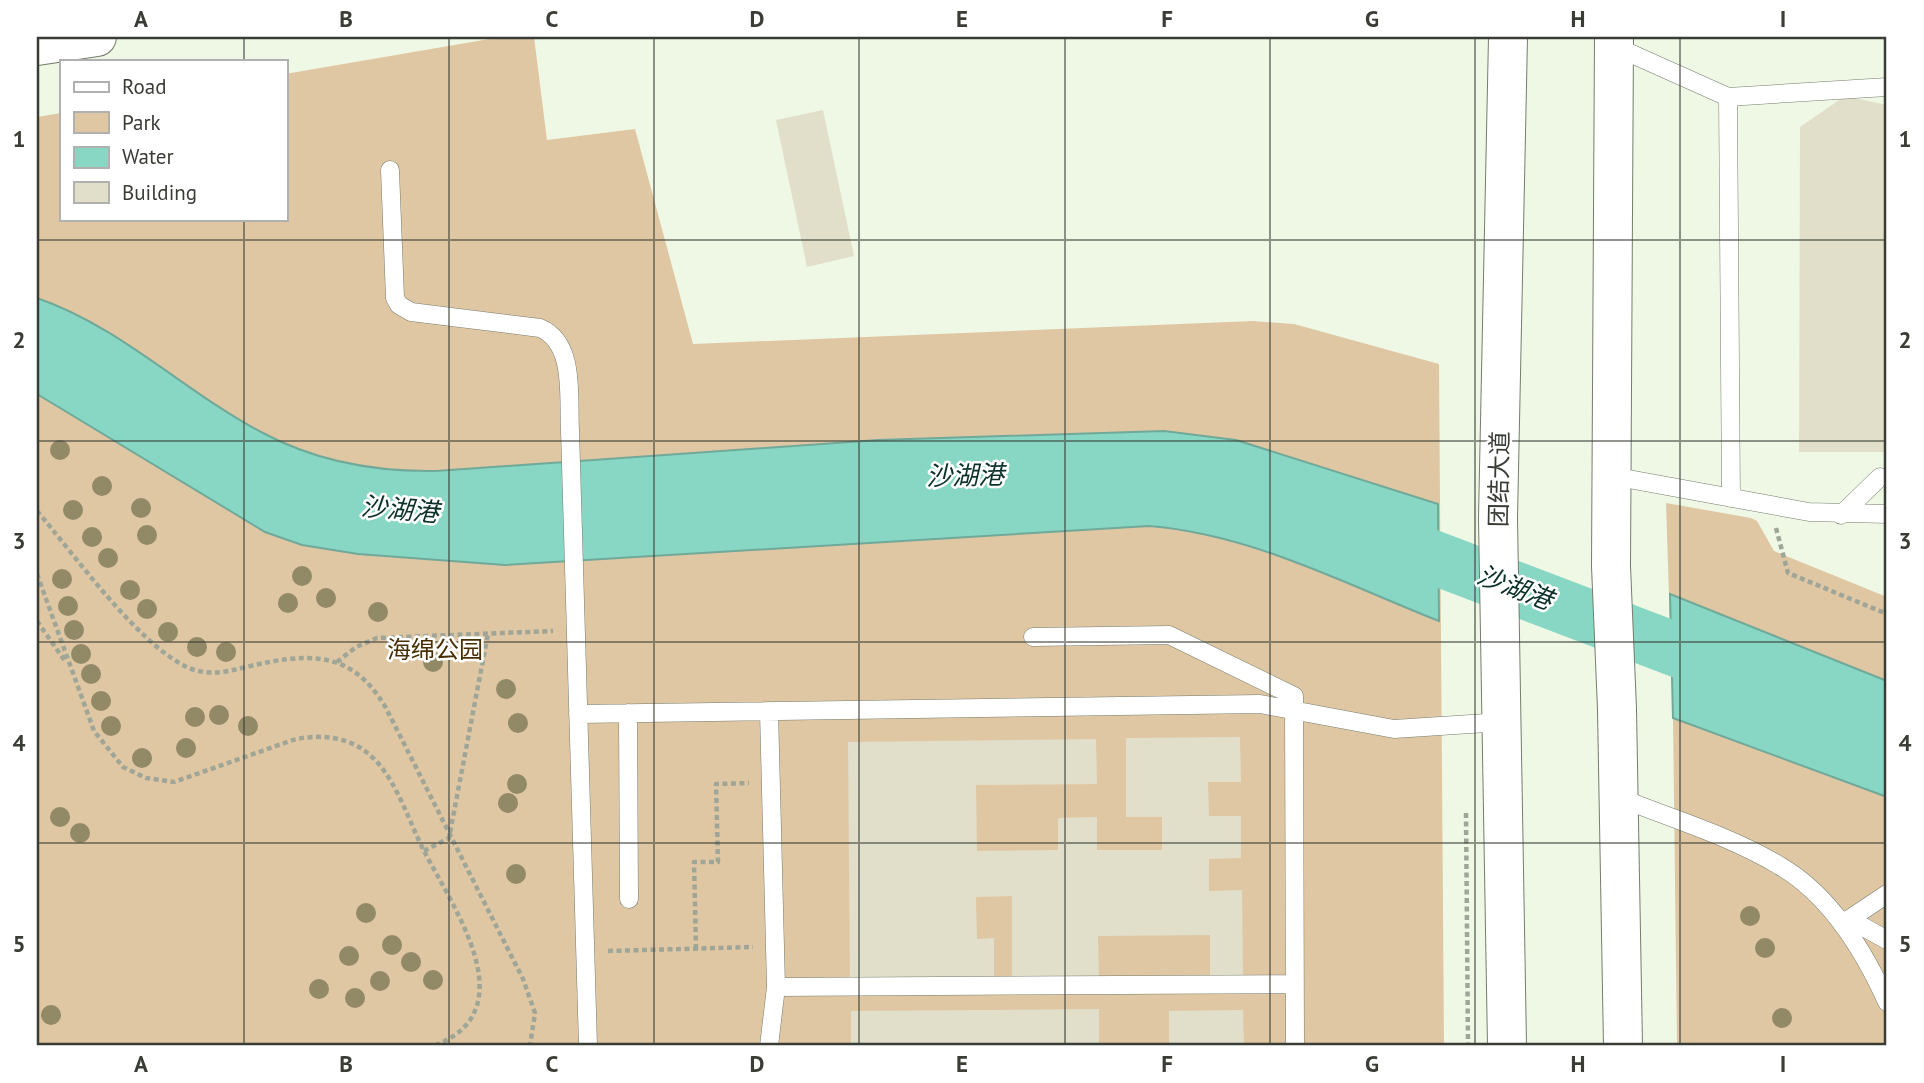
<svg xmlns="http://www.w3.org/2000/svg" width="1924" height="1083" font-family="'PT Sans','Noto Sans SC',sans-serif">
<rect width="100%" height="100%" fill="#eff8e5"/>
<!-- green -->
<path fill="#e0c7a3" d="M501,37H534L547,140L635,129L693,344L1253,321L1294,324L1439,364L1444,1046H37V117L61,113V219H285V74Z
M1666,503L1751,518L1757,521L1774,551L1887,597V1046H1677L1673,718Z"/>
<!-- water -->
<path fill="#88d7c4" stroke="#70a999" stroke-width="2" d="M37,298C121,327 185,392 261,432C315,461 376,472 436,471L878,440L1164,431L1236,440L1438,504L1439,621C1345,584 1251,534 1149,526L505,565L358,554L302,545L265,532L37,394Z
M1670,594L1887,681V797L1673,718Z"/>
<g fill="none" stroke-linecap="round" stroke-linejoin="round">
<!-- river -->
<path stroke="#88d7c4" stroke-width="54" d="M1369,533L1740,674"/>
</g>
<!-- building -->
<path fill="#e1dfca" d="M1845,96L1887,105V452H1799L1800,127Z
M823,110L854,256L807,267L776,120Z
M1240,737L1241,782H1208L1209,816H1241V858L1209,859V891L1242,890L1243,975L1210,976V935L1098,936L1099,977L1012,978V896L976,897L977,939L994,938V979L850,981L848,742L1096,739L1097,784L976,785L977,851L1058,850V818L1097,817V850H1162V817H1126V738Z
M1099,1009V1046H851V1011Z
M1243,1010L1244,1046H1169V1011Z"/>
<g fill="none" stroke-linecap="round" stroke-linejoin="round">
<defs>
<path id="lane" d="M1614,46L1728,97L1887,87
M1728,97L1731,498
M390,170L395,298L399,305L411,312L540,328C576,343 568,398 570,430L588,1046
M1612,476L1809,512L1887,514
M1841,515L1880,477
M1033,637L1169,635L1294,696L1295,1046
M628,713L629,899
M578,714L1260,704L1394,729L1502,722
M1618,797C1672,819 1731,836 1780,866C1830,895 1864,951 1887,1002
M1849,919L1887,940
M1842,924L1887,894
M776,987L1295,984
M769,1046L776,987L769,711"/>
<path id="secondary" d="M37,46L97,37"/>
<path id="primary" d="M1614,37L1611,566L1617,709L1623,1046
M1507,1046L1498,518L1508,37"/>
</defs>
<!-- lane casing -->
<use href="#lane" stroke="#757d6c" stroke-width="19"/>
<!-- secondary casing -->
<use href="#secondary" stroke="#757d6c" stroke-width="40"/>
<!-- primary casing -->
<use href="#primary" stroke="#757d6c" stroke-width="40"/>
<!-- path -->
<path stroke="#9fa597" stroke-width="4.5" stroke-dasharray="5 3.5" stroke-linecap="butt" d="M37,511C74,554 139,646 189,668C209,676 226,672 246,667C306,653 351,648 386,708L523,979L535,1013L530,1046
M1776,528L1788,573L1887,614
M37,574L94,731L123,767L146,778L174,782L293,740C317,734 345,736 365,751C395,773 408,820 424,851C453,907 528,1012 433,1046
M37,621L65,661
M337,662L356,647L377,638L553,631
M1466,813L1468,1046
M424,851L449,838L488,634
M696,949L694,862H718L716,784L749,783
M608,951L753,947
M293,1046H333"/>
<!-- lane -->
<use href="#lane" stroke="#fff" stroke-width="18"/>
<!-- secondary -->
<use href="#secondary" stroke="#fff" stroke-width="38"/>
<!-- primary -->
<use href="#primary" stroke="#fff" stroke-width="38"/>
</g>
<!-- trees -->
<g fill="#928967">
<circle cx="60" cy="450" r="10"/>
<circle cx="102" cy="486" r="10"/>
<circle cx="141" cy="508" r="10"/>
<circle cx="73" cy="510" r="10"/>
<circle cx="147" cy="535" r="10"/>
<circle cx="92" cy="537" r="10"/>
<circle cx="108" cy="558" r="10"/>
<circle cx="302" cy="576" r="10"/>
<circle cx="62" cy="579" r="10"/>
<circle cx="130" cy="590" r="10"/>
<circle cx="326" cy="598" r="10"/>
<circle cx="288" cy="603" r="10"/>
<circle cx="68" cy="606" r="10"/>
<circle cx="147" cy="609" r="10"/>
<circle cx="378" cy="612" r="10"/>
<circle cx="74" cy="630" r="10"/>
<circle cx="168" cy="632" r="10"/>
<circle cx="197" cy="647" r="10"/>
<circle cx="226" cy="652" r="10"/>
<circle cx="81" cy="654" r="10"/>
<circle cx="433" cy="662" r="10"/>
<circle cx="91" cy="674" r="10"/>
<circle cx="506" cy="689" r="10"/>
<circle cx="101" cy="701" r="10"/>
<circle cx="219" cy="715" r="10"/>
<circle cx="195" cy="717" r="10"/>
<circle cx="518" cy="723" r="10"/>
<circle cx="111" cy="726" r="10"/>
<circle cx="248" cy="726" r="10"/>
<circle cx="186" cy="748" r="10"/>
<circle cx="142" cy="758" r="10"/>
<circle cx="517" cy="784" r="10"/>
<circle cx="508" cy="803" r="10"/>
<circle cx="60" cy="817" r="10"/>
<circle cx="80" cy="833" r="10"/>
<circle cx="516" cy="874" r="10"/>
<circle cx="366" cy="913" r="10"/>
<circle cx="1750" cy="916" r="10"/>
<circle cx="392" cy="945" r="10"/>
<circle cx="1765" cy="948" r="10"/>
<circle cx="349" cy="956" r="10"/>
<circle cx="411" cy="962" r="10"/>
<circle cx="433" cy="980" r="10"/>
<circle cx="380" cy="981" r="10"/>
<circle cx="319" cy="989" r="10"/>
<circle cx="355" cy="998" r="10"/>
<circle cx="51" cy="1015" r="10"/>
<circle cx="1782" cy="1018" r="10"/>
</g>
<!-- grid -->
<path fill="none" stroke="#393d35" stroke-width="2" stroke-opacity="0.55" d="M244,37V61M449,37V1046M654,37V1046M859,37V1046M1065,37V1046M1270,37V1046M1475,37V1046M1680,37V1046M244,219V1046M37,240H1887M37,441H1887M37,642H1887M37,843H1887"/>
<g text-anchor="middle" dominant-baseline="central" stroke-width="5" stroke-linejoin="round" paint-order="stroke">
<!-- street labels -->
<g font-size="24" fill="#393d35" stroke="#fff">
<text transform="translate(1499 479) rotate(-89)">团结大道</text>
</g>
<!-- park labels -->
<g font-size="24" fill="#462e00" stroke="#fff">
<text x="435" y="649">海绵公园</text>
</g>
<!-- water labels -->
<g font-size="26" font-style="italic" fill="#0b312a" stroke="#fff">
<text transform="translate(965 475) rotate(-1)">沙湖港</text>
<text transform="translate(400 509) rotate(5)">沙湖港</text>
<text transform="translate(1515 587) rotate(21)">沙湖港</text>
</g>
</g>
<!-- border -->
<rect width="1924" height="1083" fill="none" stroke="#ffffff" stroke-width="77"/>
<!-- legend -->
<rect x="60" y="60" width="228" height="161" fill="#ffffff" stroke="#b0b1ae" stroke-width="2"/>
<rect x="74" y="82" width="35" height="10" fill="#ffffff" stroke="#b0b1ae" stroke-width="2"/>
<text x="122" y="94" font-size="21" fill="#393d35">Road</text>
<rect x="74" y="112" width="35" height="21" fill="#e0c7a3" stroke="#b0b1ae" stroke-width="2"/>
<text x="122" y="130" font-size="21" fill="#393d35">Park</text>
<rect x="74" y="147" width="35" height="21" fill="#88d7c4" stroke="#b0b1ae" stroke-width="2"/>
<text x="122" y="164" font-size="21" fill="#393d35">Water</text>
<rect x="74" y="182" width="35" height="21" fill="#e1dfca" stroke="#b0b1ae" stroke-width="2"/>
<text x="122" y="200" font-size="21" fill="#393d35">Building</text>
<rect x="38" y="38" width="1847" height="1006" fill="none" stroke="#393d35" stroke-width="2.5"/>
<g font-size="23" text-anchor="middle" font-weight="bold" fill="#393d35">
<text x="141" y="27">A</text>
<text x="346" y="27">B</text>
<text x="552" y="27">C</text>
<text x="757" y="27">D</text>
<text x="962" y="27">E</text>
<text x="1167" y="27">F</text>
<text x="1372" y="27">G</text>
<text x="1578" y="27">H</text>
<text x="1783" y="27">I</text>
<text x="19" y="147">1</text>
<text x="1905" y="147">1</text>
<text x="19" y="348">2</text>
<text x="1905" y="348">2</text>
<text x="19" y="549">3</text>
<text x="1905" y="549">3</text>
<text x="19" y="751">4</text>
<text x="1905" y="751">4</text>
<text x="19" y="952">5</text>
<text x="1905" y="952">5</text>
<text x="141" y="1072">A</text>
<text x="346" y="1072">B</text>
<text x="552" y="1072">C</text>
<text x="757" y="1072">D</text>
<text x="962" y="1072">E</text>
<text x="1167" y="1072">F</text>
<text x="1372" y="1072">G</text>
<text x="1578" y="1072">H</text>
<text x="1783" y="1072">I</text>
</g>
</svg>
